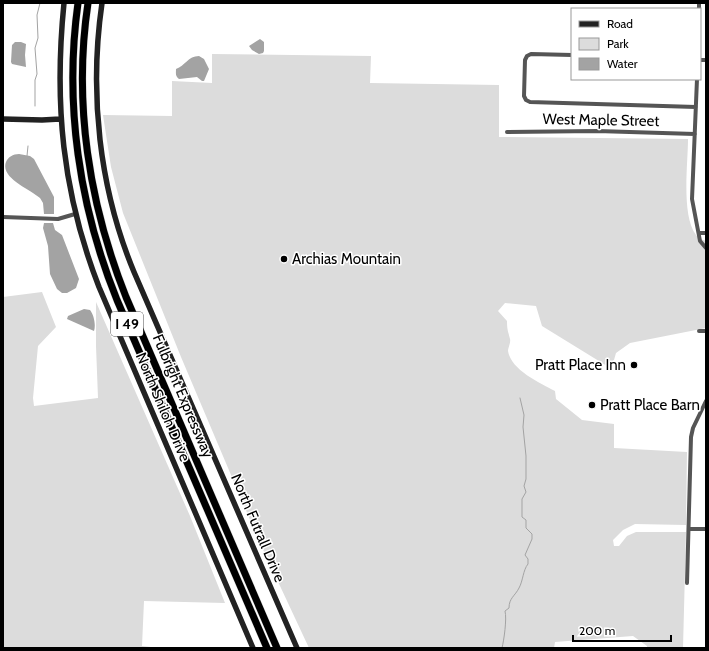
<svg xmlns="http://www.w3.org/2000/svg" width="709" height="651" font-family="Cabin,sans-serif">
<rect width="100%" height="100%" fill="#fff"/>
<!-- green -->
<path fill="#dcdcdc" d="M212,54L371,56L370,83L499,85V137L688,139C688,164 681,215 696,235C698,238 703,240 706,241V328L630,343L616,353L614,360L607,366L542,326L536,306L505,303L498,311L507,321C507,330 508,331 510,339C511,343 508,347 508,351C511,370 540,383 555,391L556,399L582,420L614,424V448L687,452L686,525L635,524L623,530L613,540L614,546H619L627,536L636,532H686L683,648H647V646L633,636L555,642L554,648H309L259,541L181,357L123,213L111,167L103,115L172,116V81L212,83Z
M42,292L56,327L38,346L33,398L34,406L98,398L96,346V302L190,516L225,603L144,601L142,646L151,647V648H3V297Z"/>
<!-- water -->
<path fill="#a3a3a3" d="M260,39L264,42V51L263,53L259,54L252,50L249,46Z
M15,42H21L26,44L25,55L26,67L12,64L11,62L12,45Z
M199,56L204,59L209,69L204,81H202L197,77L179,79C175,76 176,73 176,69C185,66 188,56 199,56Z
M19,154L30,156L34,159L54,197V214H44L43,203L40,198C30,189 0,178 6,162C8,157 13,154 19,154Z
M44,223H53L55,230L62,235L79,279L76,288L67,293H62L57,289L50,274L48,246L43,228Z
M84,309L90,310C94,315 96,325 94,331L67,319L68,316Z"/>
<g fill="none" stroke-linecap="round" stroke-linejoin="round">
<!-- stream -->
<path stroke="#a3a3a3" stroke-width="1" d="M35,106V80L37,74L35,48L38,38L37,15L40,3
M27,156L28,146
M502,648C504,640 507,619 505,611L509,608C509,598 515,596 519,588C523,581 523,570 528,564V559L525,555L532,539V534L526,528V520L522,517V499L526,492L524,486L526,479V456L523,427L524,415L520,398"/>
<defs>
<path id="highway" d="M78,3C64,104 79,206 117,300L267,648
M88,3C73,103 89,204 126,297L277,648"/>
</defs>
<!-- highway casing -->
<use href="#highway" stroke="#dbdbdb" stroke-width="8"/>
<!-- street -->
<path stroke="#555" stroke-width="4" d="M699,9V3
M572,55L531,54L527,56L525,60L524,96L526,100L530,102L696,107
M700,60H706
M697,79L692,199L700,241L706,248
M507,132L597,131L695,134
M3,217L58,219L75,214
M699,233H706
M699,331H706
M690,529H706
M687,583L691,437L693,428L706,401"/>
<!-- secondary -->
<path stroke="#222" stroke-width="5.5" d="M64,3C54,103 62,192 99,287L253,648
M102,3C89,93 99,188 134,272L297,648
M3,119L42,120L60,119"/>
<!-- highway -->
<use href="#highway" stroke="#000" stroke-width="7"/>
</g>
<!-- markers -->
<g fill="#000" stroke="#fff" stroke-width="1.5">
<circle cx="284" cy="259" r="4"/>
<circle cx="634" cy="365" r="4"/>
<circle cx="592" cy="405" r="4"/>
</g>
<g text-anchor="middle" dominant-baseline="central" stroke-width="3" stroke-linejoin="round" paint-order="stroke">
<!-- shield labels -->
<rect fill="#fff" stroke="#4c4c4c" stroke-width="1" x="111" y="312" width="32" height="24" rx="3"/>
<g font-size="14" font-weight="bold" fill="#000">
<text x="127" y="324">I 49</text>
</g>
<!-- street labels -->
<g font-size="15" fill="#000" stroke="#fff">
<text transform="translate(601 120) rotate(1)">West Maple Street</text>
<text transform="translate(183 396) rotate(67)">Fulbright Expressway</text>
<text transform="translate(163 407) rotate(67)">North Shiloh Drive</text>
<text transform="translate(258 528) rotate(67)">North Futrall Drive</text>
</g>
<!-- poi labels -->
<g font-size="15" fill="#000" stroke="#fff" text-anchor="start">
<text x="292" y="259">Archias Mountain</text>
<text x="626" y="365" text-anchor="end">Pratt Place Inn</text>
<text x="600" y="405">Pratt Place Barn</text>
</g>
</g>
<!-- border -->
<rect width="709" height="651" fill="none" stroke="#000000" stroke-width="8"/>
<!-- legend -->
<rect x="571" y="8" width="130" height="72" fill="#ffffff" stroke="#999999"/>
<rect x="579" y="21" width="20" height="6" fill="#222222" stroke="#999999"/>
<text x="607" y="28" font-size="12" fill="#000000">Road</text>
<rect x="579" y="38" width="20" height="12" fill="#dcdcdc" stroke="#999999"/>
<text x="607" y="48" font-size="12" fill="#000000">Park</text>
<rect x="579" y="58" width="20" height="12" fill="#a3a3a3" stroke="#999999"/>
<text x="607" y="68" font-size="12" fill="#000000">Water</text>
<!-- scale -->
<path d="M573 635v6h98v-6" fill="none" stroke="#000000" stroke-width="2"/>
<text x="579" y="635" font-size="12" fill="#000000" stroke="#ffffff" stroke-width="3" paint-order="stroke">200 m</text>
</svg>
